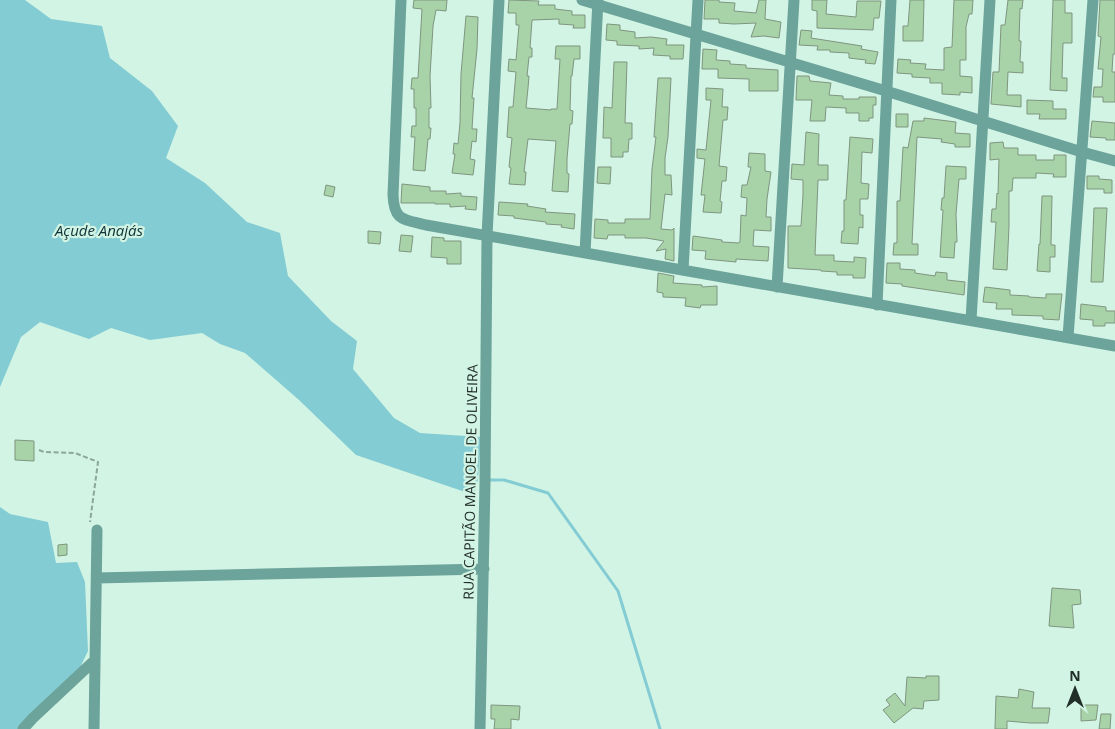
<svg xmlns="http://www.w3.org/2000/svg" width="1115" height="729" font-family="'Open Sans',sans-serif">
<rect width="100%" height="100%" fill="#d2f4e4"/>
<!-- water -->
<path fill="#84ccd4" d="M0,0H25L51,19L102,26L110,58L152,91L178,126L166,158L205,183L247,222L280,233L288,276L331,321L357,341L353,369L394,418L420,433L481,437L478,480L474,495L356,455L299,400L245,353L220,344L202,333L150,340L111,328L89,339L40,322L21,337L0,387Z
M0,507L10,514L48,522L56,563L77,562L85,582L88,651L76,676L22,729H0Z"/>
<g fill="none" stroke-linecap="round" stroke-linejoin="round">
<!-- stream -->
<path stroke="#84ccd4" stroke-width="3" d="M488,480H504L548,493L618,591L660,729"/>
</g>
<!-- building -->
<path fill="#a8d3a9" stroke="#7f957f" d="M414,0H447L446,11L436,10L433,26L430,76L431,108H429V128H431L430,139H428L425,171L413,170L415,137H411L412,126H416V108H414V89H411L412,78H418L422,9L413,8Z
M509,0L539,1L538,5H555V9L572,11V15H585V28H573L574,25L559,24V19L532,20L530,48H532V57H529L527,76H529L528,88L526,108L551,110V109H557L560,59H555L556,46H580V59H574L572,76H571L570,110L573,111L572,124H570L567,159V173L569,174L568,192L552,191L556,141L528,139L524,172H526L525,185L509,184L511,168L509,167L512,138L507,137L509,107H513L516,72L508,71L509,59L516,60L519,25H516V13H508Z
M705,0H719V2L735,3L734,11L756,13L759,0H766L765,19L781,22L779,38L764,36L751,37L756,23L734,24L719,23V19H704Z
M812,0H827L826,14L856,17L857,1H881L879,18H874L873,30L817,28V11L812,10Z
M910,0H924L923,41H903V26H908Z
M954,0H973L972,14H969L966,27V60H960V76L972,77V93L960,92V95L942,94V83H930V78L912,77V74L897,73L898,59L911,60L910,63L926,64L925,69L944,70V48L952,47Z
M1008,0H1023L1022,9L1020,8L1019,41H1021L1020,62H1023V73L1008,72L1007,95H1021V107L991,104L993,72H999L1001,25H1005Z
M1053,0H1065V13H1072V43H1063L1062,78H1067V91L1050,90Z
M1100,0H1115V54H1113L1112,72H1115V102H1103V97H1093L1094,87H1102L1103,69H1098L1101,37L1098,36Z
M466,16L478,17L477,49L472,98H474L472,129H477L476,142L472,141L470,159L475,160L473,175L452,173L455,154H453L454,143L458,144L460,123L461,74Z
M607,24L620,25V30L635,32V38L651,37L667,39L666,45H684L683,59H670V56L653,55L654,48L639,49V46L617,45V41L606,40Z
M801,30L812,31L811,38L862,46L861,49L878,52L875,64L865,63L866,60L849,58V53L830,52V50H817L818,46L799,45Z
M703,49L717,50L716,60L730,61V64L746,65V68L778,70V91H749V79L718,78V69H702Z
M614,62H627L625,123H632V139H629L628,152H623V157H611V138H603L604,107L612,108Z
M797,76H809L810,81L831,83L829,95L843,96V99H859V97H876V105H873V118H869V121H859V113H846V108L826,107L825,121H810L812,100H796Z
M658,78H671L668,137L665,158V175H671L672,195L665,194L661,229L672,230L674,228V261L665,259L666,249L656,251L664,241L646,238H625V235H608L607,239L594,238L595,219L608,220V223H625V219H650L652,169L656,137H654Z
M706,88L723,89L722,107H728L727,120H723L719,166L727,167L726,181H722L720,201L722,202L721,213L703,212L705,195H701L705,159L697,158V149L706,150L711,100H706Z
M1027,100L1053,101V109H1066V119H1039L1040,114H1027Z
M896,114H908V127H896Z
M924,118L956,122L955,133L970,134V147H955V144L941,142L942,139L917,137L912,244H918V255H893L894,243H897V201H900L903,147L908,148L913,121H924Z
M1092,121L1115,123V140H1106V138L1090,137Z
M806,132L819,134L818,165H828V180H818L815,255H834V261L854,262V257L866,258L865,278H853V275H837V272L821,271V270L788,268V226H801L803,195V180L791,179L792,164L804,165Z
M850,137L873,139L872,153L862,152L861,183L869,184L868,199H860V215H863V228L859,227L858,244L841,243L842,231H844V200H846Z
M1003,142L1004,148H1018V155H1036V160H1054V155H1066V177H1053L1054,174L1036,173V178H1013L1012,191H1009V226L1007,270L993,269L996,222H991L992,209H996L997,193L998,194L999,159L990,160V143Z
M749,153L765,154V171L771,172L767,199L766,217H771V231L754,230L753,246L769,247L768,261L736,259V262L705,259L706,251L692,250L693,236L722,240V242L739,243L740,241L741,215L746,216L747,198L741,197L742,185H747L751,167H748Z
M946,166L966,167V179H959L956,214L957,242H955L954,258L940,257L943,210H941L942,198H944Z
M598,167H611L610,184L597,183Z
M1087,176H1099V179L1112,180V193H1104V189H1087Z
M402,184L430,187V191H446V194L461,193V196L477,197L476,210L465,209L466,206L450,207V204H435V203H401Z
M326,185L335,187L333,197L324,195Z
M1042,196H1052L1051,245H1055V257H1050V272L1037,271L1039,244H1040Z
M499,202L528,204L527,206L546,209L545,212L575,214L574,229L561,227L562,225L546,224V222L514,218V216L498,215Z
M1094,208H1107L1103,282H1091Z
M368,231L381,232L380,244L368,243Z
M401,235L413,236L411,252L399,251Z
M432,237L444,238V241H461V264H447V258L431,257Z
M887,263H900V269L915,270V273L935,276L936,272L947,273V280L965,282L964,295L902,286V284L886,283Z
M658,273L674,276L673,283L702,285V287L717,286V305H701L700,308L685,306L686,298L663,297V293L657,292Z
M985,287L1010,290V295L1029,296V297L1046,298V294H1062L1059,320L1043,319V316L1012,315V309H996L997,303L983,302Z
M1081,304L1106,307V311H1115V323H1105V326H1093V320L1080,319Z
M15,440L34,441V461L15,460Z
M67,544V555L58,556V545Z
M1052,588L1080,590L1081,604L1072,605L1074,628L1049,626Z
M926,676H939V700L924,701L923,709L913,708L894,723L883,710L890,705L886,700L895,693L905,706L907,677L926,678Z
M1019,689L1034,692L1032,708H1050L1048,723H1030L1007,721V729H995L996,696L1018,698Z
M491,705L520,706L519,720L511,719V729H494L495,719H491Z
M1081,705H1098L1096,720L1081,721Z
M1101,714H1111L1110,729H1099Z"/>
<g fill="none" stroke-linecap="round" stroke-linejoin="round">
<!-- path -->
<path stroke="#8ca69a" stroke-width="2" stroke-dasharray="5 2.5" stroke-linecap="butt" d="M39,450L44,452L75,453L98,462L90,522"/>
<!-- minor -->
<path stroke="#6ca39b" stroke-width="11" d="M401,0L393,195C394,221 403,219 426,225L1115,346
M582,0L886,91L1082,152L1115,161
M585,253L598,0
M683,270L698,0
M777,287L794,0
M877,305L891,0
M971,320L990,0
M1068,337L1093,0
M97,578L484,569
M23,729L33,718L95,660
M94,729L97,530
M480,729L485,483L487,236L499,0"/>
</g>
<g text-anchor="middle" dominant-baseline="central" stroke-width="4.5" stroke-linejoin="round" paint-order="stroke">
<!-- street labels -->
<g font-size="14" fill="#222f29" stroke="#d2f4e4">
<text transform="translate(470 482) rotate(-89)">RUA CAPITÃO MANOEL DE OLIVEIRA</text>
</g>
<!-- water labels -->
<g font-size="15" font-style="italic" fill="#0f3337" stroke="#d2f4e4">
<text x="99" y="230">Açude Anajás</text>
</g>
</g>
<!-- north arrow -->
<g transform="translate(1075 689)" stroke="#d2f4e4" stroke-width="4" paint-order="stroke">
<path d="M0-4L9 19L0 12L-9 19Z" fill="#222f29"/>
<text y="-8" font-size="14" font-weight="bold" text-anchor="middle" fill="#222f29">N</text>
</g>
</svg>
